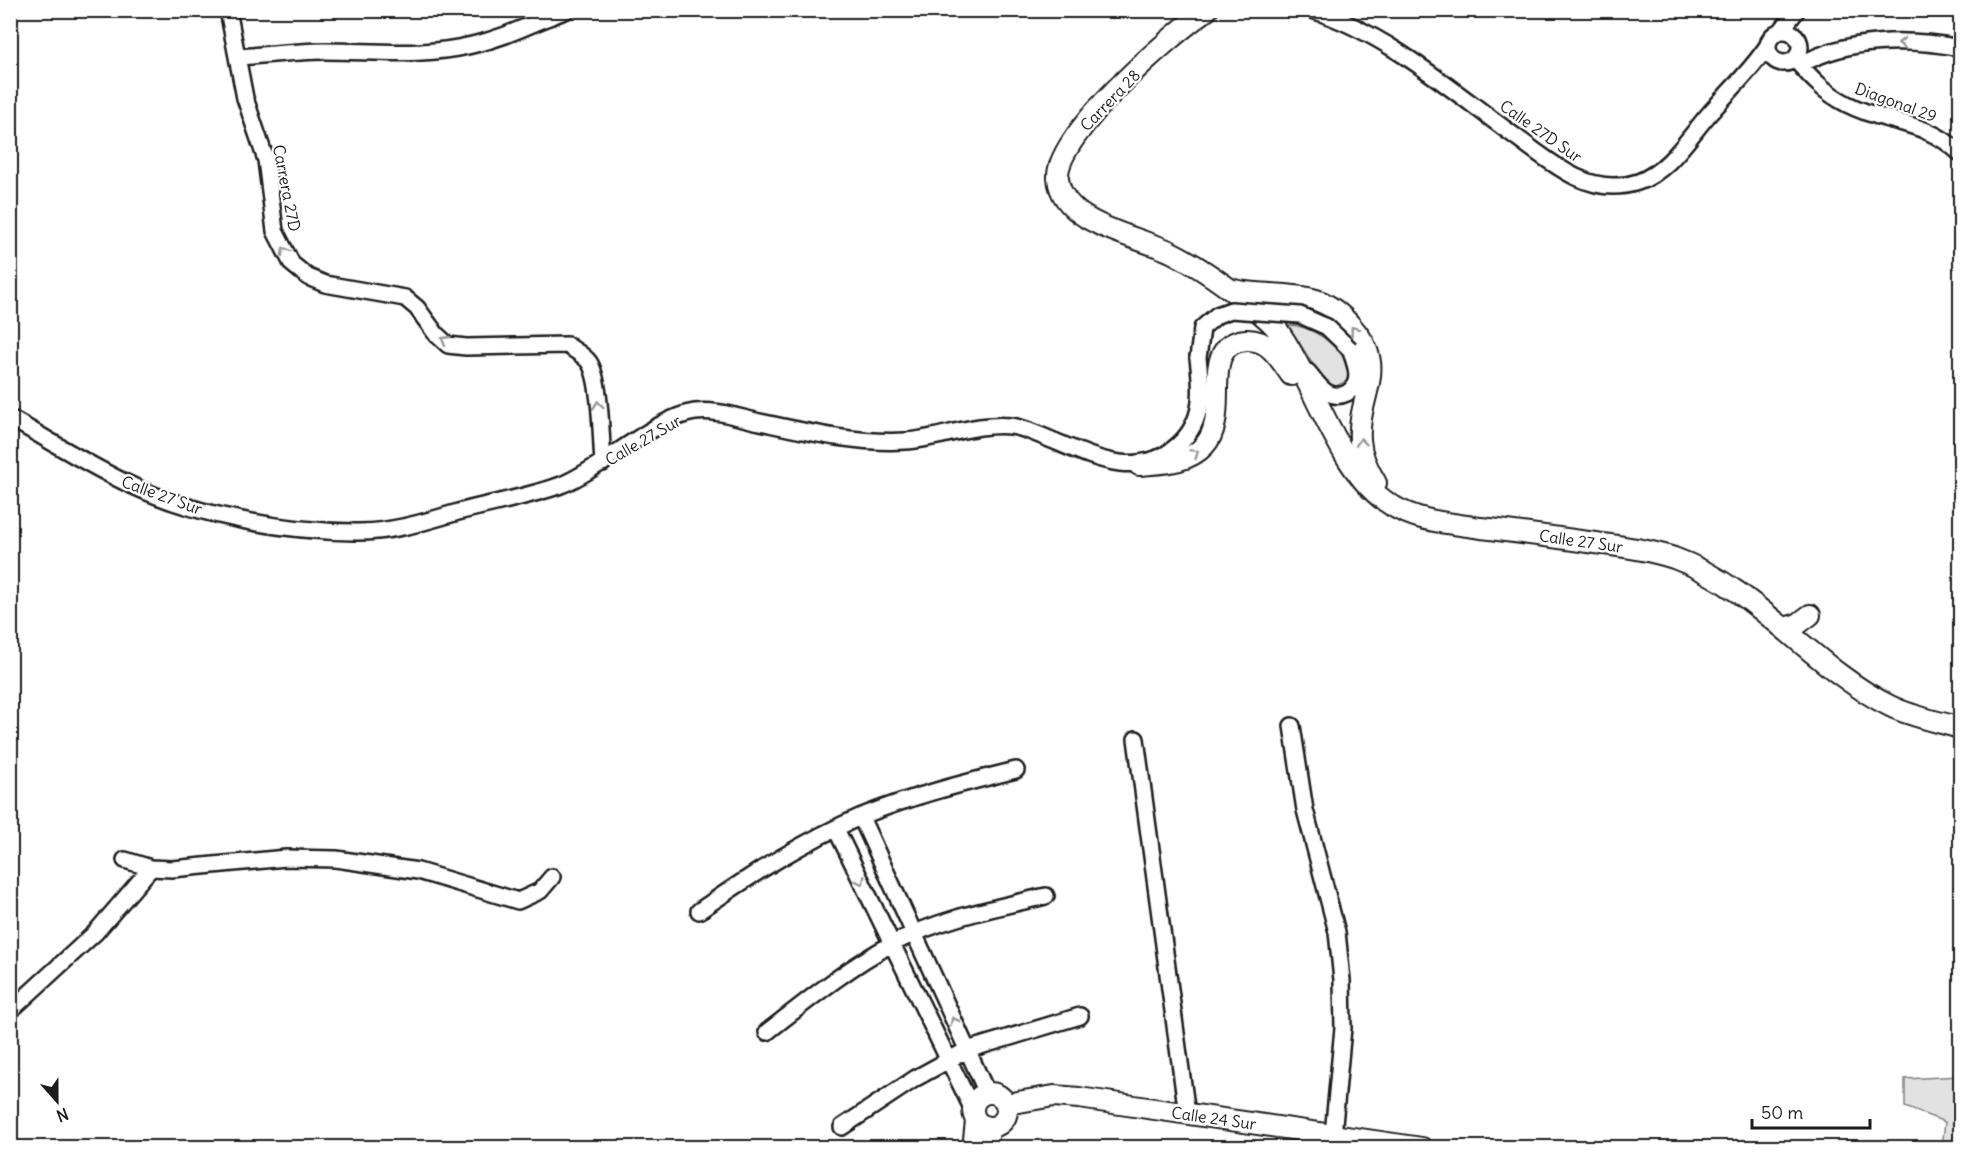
<svg xmlns="http://www.w3.org/2000/svg" width="1971" height="1158" font-family="Delius,sans-serif">
<rect width="100%" height="100%" fill="#fff"/>
<filter id="ink" filterUnits="userSpaceOnUse"><feTurbulence type="fractalNoise" baseFrequency=".0167" numOctaves="2"/><feDisplacementMap in="SourceGraphic" scale="12" xChannelSelector="R" yChannelSelector="G"/><feConvolveMatrix kernelMatrix="1 2 1 2 8 2 1 2 1" color-interpolation-filters="sRGB"/></filter>
<g filter="url(#ink)">
<!-- green -->
<path fill="#e2e2e2" stroke="#7f7f7f" stroke-width="1.5" d="M1288,325C1315,326 1337,345 1350,367L1349,380L1334,387L1324,382Z
M1960,1076V1147H1942L1945,1122L1905,1107V1079Z"/>
<g fill="none" stroke-linecap="round" stroke-linejoin="round">
<defs>
<path id="street" d="M228,10L245,98L266,160L275,231L292,264L308,277L325,284L405,298L417,308L436,334L448,345L466,347L567,345C574,350 584,355 589,362C601,379 601,440 603,463
M1312,10C1386,33 1450,89 1512,134C1533,149 1553,166 1576,177C1595,186 1617,189 1638,182C1669,171 1688,138 1709,114C1729,91 1751,71 1768,45
M1781,31L1797,10
M1768 47a16 16 0 1 1 32 0a16 16 0 1 1-32 0Z
M238,57C267,55 297,51 325,51C375,51 424,57 472,45C508,37 534,22 567,10
M1795,59C1810,77 1825,93 1847,104C1887,125 1924,119 1960,153
M1800,65C1847,38 1909,38 1960,48
M1308,372C1314,379 1320,389 1328,393C1334,396 1341,396 1347,393C1364,383 1355,363 1350,349
M10,418C51,441 91,467 133,486C198,516 282,531 354,532C390,533 424,522 458,512C493,503 527,497 561,485C602,469 656,417 695,412C716,409 740,418 760,422C807,432 857,444 906,441C940,439 976,422 1011,426C1021,427 1032,432 1042,436C1087,454 1136,483 1178,445C1205,421 1202,390 1198,358
M1292,726L1305,810L1337,932L1342,980L1343,1028L1333,1135
M1136,739L1187,1114
M861,817L987,1093
M836,829L972,1108
M125,860L151,868L172,869L286,858L336,859L418,871L518,901L540,891L552,877
M699,911C751,875 804,841 862,816C912,796 964,783 1016,770
M10,1011L95,933L151,868
M767,1032C807,1001 847,968 892,944C938,919 995,908 1046,896
M842,1127L916,1078L967,1050L1080,1016"/>
<path id="secondary" d="M1207,10C1172,34 1055,135 1058,178C1062,225 1138,236 1171,252C1197,265 1221,282 1244,300C1256,310 1270,319 1279,332C1314,381 1339,474 1391,505C1418,522 1450,523 1481,528C1517,532 1553,537 1588,542C1617,546 1646,549 1674,558C1758,588 1811,667 1890,706C1912,717 1937,721 1960,728
M1234,290C1260,296 1289,292 1316,300C1331,305 1342,315 1352,327C1390,369 1357,394 1360,440C1361,455 1368,470 1376,483
M1139,465C1161,463 1187,464 1204,446C1233,416 1196,344 1246,340C1269,339 1279,358 1291,375
M1784,628L1798,624L1810,615
M973 1110a17 17 0 1 1 34 0a17 17 0 1 1-34 0Z
M1006,1104L1054,1096L1079,1098L1422,1148
M973,1148L976,1121
M987,1148L989,1127"/>
</defs>
<!-- street casing -->
<use href="#street" stroke="#1c1c1c" stroke-width="20"/>
<!-- secondary casing -->
<use href="#secondary" stroke="#1c1c1c" stroke-width="24"/>
<!-- street -->
<use href="#street" stroke="#fff" stroke-width="15"/>
<!-- secondary -->
<use href="#secondary" stroke="#fff" stroke-width="20"/>
<defs>
<path id="street-bridge" d="M1198,358L1202,328L1217,315L1231,310L1300,315L1327,327L1350,349"/>
</defs>
<!-- street-bridge casing -->
<use href="#street-bridge" stroke="#1c1c1c" stroke-width="20" stroke-linecap="butt"/>
<!-- street-bridge -->
<use href="#street-bridge" stroke="#fff" stroke-width="15"/>
</g>
<!-- one-way arrows -->
<defs><path id="oneway-chevron" d="M-2-3.5L2.5 0L-2 3.5" fill="none" stroke-width="1.6" stroke-linecap="round" stroke-linejoin="round" transform="scale(1.5)"/></defs>
<g stroke="#999">
<use href="#oneway-chevron" transform="translate(1902 43) rotate(180)"/>
<use href="#oneway-chevron" transform="translate(285 251) rotate(-119)"/>
<use href="#oneway-chevron" transform="translate(1354 330) rotate(-128)"/>
<use href="#oneway-chevron" transform="translate(445 340) rotate(-150)"/>
<use href="#oneway-chevron" transform="translate(598 405) rotate(-96)"/>
<use href="#oneway-chevron" transform="translate(1361 442) rotate(-97)"/>
<use href="#oneway-chevron" transform="translate(1195 453) rotate(-34)"/>
<use href="#oneway-chevron" transform="translate(861 881) rotate(64)"/>
<use href="#oneway-chevron" transform="translate(954 1021) rotate(-115)"/>
</g>
</g>
<g text-anchor="middle" dominant-baseline="central" stroke-width="4.5" stroke-linejoin="round" paint-order="stroke">
<!-- street labels -->
<g font-size="16" fill="#1c1c1c" stroke="#fff">
<text transform="translate(1110 100) rotate(-46)">Carrera 28</text>
<text transform="translate(1896 102) rotate(20)">Diagonal 29</text>
<text transform="translate(1541 131) rotate(35)">Calle 27D Sur</text>
<text transform="translate(287 188) rotate(79)">Carrera 27D</text>
<text transform="translate(643 440) rotate(-30)">Calle 27 Sur</text>
<text transform="translate(162 495) rotate(20)">Calle 27 Sur</text>
<text transform="translate(1581 541) rotate(8)">Calle 27 Sur</text>
<text transform="translate(1214 1118) rotate(8)">Calle 24 Sur</text>
</g>
</g>
<!-- margin -->
<rect width="1971" height="1158" fill="none" stroke="#fff" stroke-width="36"/>
<rect x="18" y="18" width="1935" height="1122" fill="none" stroke="#1c1c1c" stroke-width="2" filter="url(#ink)"/>
<!-- north arrow -->
<g transform="translate(57 1101) rotate(159)" stroke="#ffffff" stroke-width="4.5" paint-order="stroke">
<path d="M0-4.5L10 22L0 15L-10 22Z" fill="#1c1c1c"/>
<text y="-9" font-size="16" font-weight="bold" text-anchor="middle" fill="#1c1c1c">N</text>
</g>
<!-- scale -->
<path d="M1752 1119v9h118v-9" fill="none" stroke="#1c1c1c" stroke-width="3"/>
<text x="1761" y="1119" font-size="18" fill="#1c1c1c" stroke="#ffffff" stroke-width="4.5" paint-order="stroke">50 m</text>
</svg>
